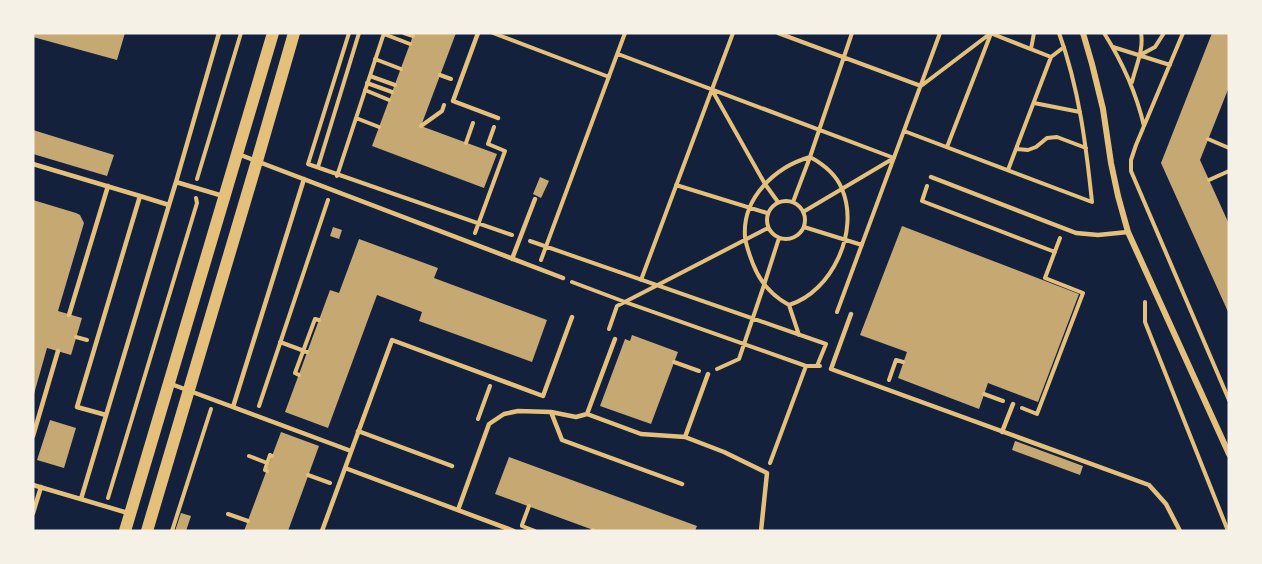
<svg xmlns="http://www.w3.org/2000/svg" width="1262" height="564" font-family="'Roboto Condensed',sans-serif">
<rect width="100%" height="100%" fill="#14213d"/>
<!-- building -->
<path fill="#c6a872" d="M33,33H125L117,60L33,37Z
M414,33H456L421,126L497,154L484,188L372,146Z
M1212,33H1229V87L1200,160L1229,224V314L1161,163Z
M33,130L114,155L107,176L33,154Z
M540,177L549,181L541,198L533,194Z
M33,200L76,213L80,215L84,223L58,311L82,318L71,355L47,348L34,394Z
M902,226L1079,294L1038,402L988,383L979,409L898,378L907,352L860,335Z
M333,227L342,230L339,239L330,236Z
M359,239L438,268L434,278L547,320L532,362L419,321L422,312L377,295L328,428L285,412L330,290L339,293Z
M632,335L678,352L651,424L600,406L625,339L630,341Z
M50,420L76,428L64,468L37,460Z
M281,432L319,446L288,531H244Z
M1015,441L1083,466L1080,475L1012,450Z
M509,457L697,526L695,531H596L495,494Z
M181,513L191,516L186,531H175Z"/>
<g fill="none" stroke-linecap="round" stroke-linejoin="round">
<!-- path -->
<path stroke="#e5c07b" stroke-width="4" d="M404,33L413,36
M493,33L609,77
M778,33L921,86L991,33
M990,33L1051,57
M1104,33C1123,63 1136,92 1144,126
M1183,33L1136,145L1131,160V171L1229,400
M384,34L410,44
M1113,47L1170,65
M1031,49L1034,33
M618,54L894,158
M1142,54L1155,47L1164,33
M375,59L401,69
M440,75L451,79
M370,76L395,85
M1132,82C1136,66 1144,49 1141,33
M367,83L392,92
M365,90L389,100
M712,90L765,184L778,202
M1034,103L1080,112
M356,118L379,127
M421,126L442,111L444,105
M904,131L1092,202C1086,145 1079,88 1059,33
M1208,139L1229,148
M466,143L473,123
M947,147L990,36
M1017,149L1028,150L1036,147L1047,138L1057,137L1086,148
M810,157C823,164 836,174 842,189C860,231 832,292 789,305C772,296 760,282 753,264C750,256 746,246 745,237C742,198 775,167 810,157Z
M308,164L512,235
M308,164L349,33
M318,167L359,33
M1008,170L1051,57L1064,47
M337,176L384,33
M197,179L241,33
M1209,180L1229,171
M676,185L767,213
M927,186L922,201L1055,252
M767 220a19 19 0 1 1 38 0a19 19 0 1 1-38 0Z
M793,202L810,157L852,33
M803,212L894,158
M804,227L862,245
M475,233L505,151L488,144L494,127
M530,241L826,344
M541,260L625,33
M641,280L733,33
M572,282L625,302L806,366H820
M1145,302V322L1228,531
M789,305L799,335
M837,312L940,33
M609,329L617,306L768,228
M76,337L87,340
M280,342L307,352
M674,362L699,371
M817,366L826,344
M717,369L739,359L764,285L779,238
M299,375L295,373L315,319L319,320
M889,380L896,360L903,362
M984,394L1003,401
M259,406L328,200
M1022,408L1037,414L1083,293L1045,278L1060,238
M478,419L490,386
M249,456L267,463
M770,463L806,366
M267,471L265,470L270,455L272,456
M308,475L330,483
M108,498L197,203L196,198
M228,514L248,521
M522,525L529,506
M522,526L535,531
M172,531L211,409
M592,531L593,530"/>
<!-- service -->
<path stroke="#e5c07b" stroke-width="4.5" d="M478,33L453,101L498,118
M238,154L563,278
M33,164L140,196
M931,177L1076,233L1098,235L1128,232
M176,182L219,33
M512,259L535,199
M851,314L831,369L1149,485L1166,504L1180,531
M69,315L108,186
M615,339L587,414L641,434L685,437L724,452L767,473L761,531
M171,384L351,451
M233,407L304,179
M551,412L562,440L682,484
M106,415L77,407L140,196L169,205L176,182L223,196
M358,431L452,466
M1002,432L1013,404
M33,436L58,351
M685,437L708,374
M345,468L514,531
M33,485L128,513
M81,499L169,205
M458,510L489,424L504,414L518,411L551,412L576,417L587,414
M33,513L41,487
M322,531L392,340L543,396L572,317"/>
<!-- minor -->
<path stroke="#e5c07b" stroke-width="6" d="M1083,33L1092,64L1103,109L1111,163L1118,196L1128,232L1229,454"/>
<!-- secondary -->
<path stroke="#e5c07b" stroke-width="12" d="M125,531L273,33
M147,531L257,161L294,33"/>
</g>
<!-- border -->
<rect width="1262" height="564" fill="none" stroke="#f6f1e7" stroke-width="69"/>
</svg>
